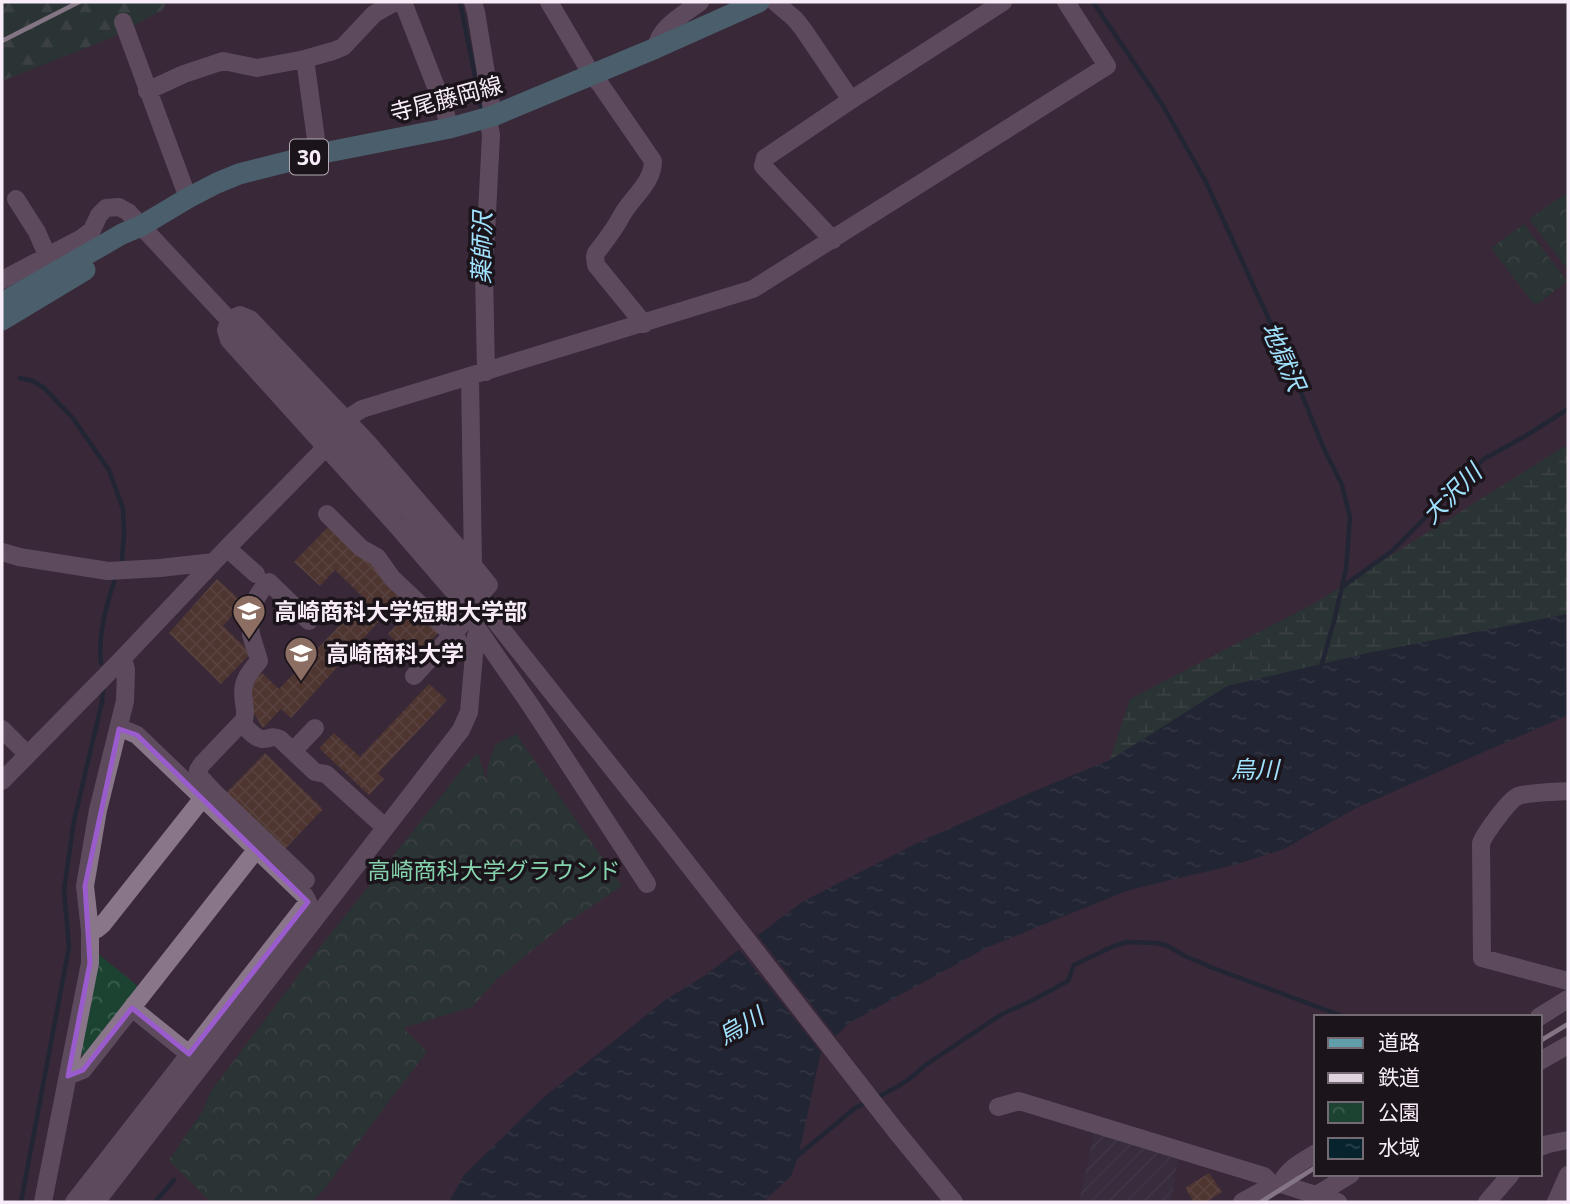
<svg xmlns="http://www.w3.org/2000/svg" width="1570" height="1204" font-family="'Open Sans','Noto Sans JP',sans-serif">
<defs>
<pattern id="industrial-furrows" width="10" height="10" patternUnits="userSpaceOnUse" patternTransform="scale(1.75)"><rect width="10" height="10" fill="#363344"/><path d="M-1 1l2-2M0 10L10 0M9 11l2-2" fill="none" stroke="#4a4756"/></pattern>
<pattern id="forest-firs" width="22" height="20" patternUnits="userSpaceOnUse" patternTransform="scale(1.75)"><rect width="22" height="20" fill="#1c4331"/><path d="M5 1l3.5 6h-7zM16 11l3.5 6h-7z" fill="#3e5e50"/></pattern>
<pattern id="wetland-marsh" width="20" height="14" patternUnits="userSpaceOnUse" patternTransform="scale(1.75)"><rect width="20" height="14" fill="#1c4331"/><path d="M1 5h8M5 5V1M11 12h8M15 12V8" fill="none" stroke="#3e5e50"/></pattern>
<pattern id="park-crowns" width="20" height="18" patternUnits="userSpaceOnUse" patternTransform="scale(1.75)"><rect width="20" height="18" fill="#1c4331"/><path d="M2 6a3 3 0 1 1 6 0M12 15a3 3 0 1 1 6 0" fill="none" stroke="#3e5e50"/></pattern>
<pattern id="water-ripples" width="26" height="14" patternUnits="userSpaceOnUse" patternTransform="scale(1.75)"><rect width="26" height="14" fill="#07232e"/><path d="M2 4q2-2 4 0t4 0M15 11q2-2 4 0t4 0" fill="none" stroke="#2c434d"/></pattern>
<pattern id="building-cross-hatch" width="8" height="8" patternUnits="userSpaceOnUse" patternTransform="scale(1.75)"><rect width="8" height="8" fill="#684626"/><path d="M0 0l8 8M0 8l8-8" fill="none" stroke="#7e6146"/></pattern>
</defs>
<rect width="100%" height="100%" fill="#382839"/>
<!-- industrial -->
<path fill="url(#industrial-furrows)" d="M1095,1128L1178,1158L1171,1202H1079Z"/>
<!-- forest -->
<path fill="url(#forest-firs)" d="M2,2H168L162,10L113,37L2,81Z"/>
<!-- wetland -->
<path fill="url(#wetland-marsh)" d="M1568,444V614L1368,653L1110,760L1130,699L1315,603Z"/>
<!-- park -->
<path fill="url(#park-crowns)" d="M1568,192V270L1529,219Z
M1524,224L1567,281L1538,304L1533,303L1491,248Z
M516,734L622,886L562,926L497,979L472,1007L403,1028L427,1052L392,1097L323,1191L312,1202H211L169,1160L202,1112L211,1091L320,947L466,765L478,753L486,780L488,766L495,745Z
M97,953L139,987L85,1056L80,1054Z"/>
<!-- water -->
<path fill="url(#water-ripples)" d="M1568,614V715L1356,808L1284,849L1234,865L1129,890L986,948L849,1023L821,1051L799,1154L791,1176L763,1202H449L464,1175L544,1097L664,1001L707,974L802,902L917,843L1030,793L1110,760L1227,686L1368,653Z"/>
<!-- pier -->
<path fill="#382839" d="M756,933L838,1039L824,1053V1056L737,947Z"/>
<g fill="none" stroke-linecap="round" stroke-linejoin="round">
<!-- stream -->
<path stroke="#07232e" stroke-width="4.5" d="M460,2L482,110
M1093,2L1162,104L1206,182L1292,370L1324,449L1342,485L1350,517L1346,569L1334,621L1321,667
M20,378L33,381L44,388L72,417L109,470L123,509L124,534L122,559
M1342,587L1392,551L1484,459L1527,435L1568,409
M101,663C98,634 106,606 115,579
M874,1099C893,1089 910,1081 924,1066L1002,1014L1031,1001L1068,981L1074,965L1114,946L1127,942L1156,943L1166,945L1183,955L1213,968L1345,1017
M796,1157L855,1108L866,1103
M21,1202L69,947L64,890L74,821L102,702L103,688
M155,1202L174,1180"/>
</g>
<!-- building -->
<path fill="url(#building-cross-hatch)" d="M330,525L363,551L402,596L291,718L281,709L263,728L253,712L251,692L256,678L262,673L279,689L365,599L335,570L320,586L294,562Z
M217,579L243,603L223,626L251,653L221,684L169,633Z
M413,607L439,632L414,658L388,634Z
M429,684L447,700L378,773L384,779L369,795L319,748L334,733L360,757Z
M265,753L323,809L285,849L226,793Z
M1209,1173L1222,1192L1206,1202H1194L1185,1188Z"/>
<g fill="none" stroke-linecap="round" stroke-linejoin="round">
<!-- minor -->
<path stroke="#897689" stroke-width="18" d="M403,2L443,105L450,128
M473,2L476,12L493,116
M549,2L592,75L600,84L653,161C653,183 632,197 622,215C615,229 606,240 596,253L595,257L596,265L644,324
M775,2L795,19L803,29L851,100
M123,22L188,198
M656,48C660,26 683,15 700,2
M305,59L318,154
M147,91L184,74L223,61L257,68L305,59L333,51L343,47L374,14L395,2
M16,199L37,232L47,255
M833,240L763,166L765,158L851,100L1003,2
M2,280L82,238L92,230L99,215L106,208L119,207L128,212L408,511L662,831L895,1130L954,1202
M486,372L484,272L491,135L488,118
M470,376L473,565
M327,514L361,548L377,557L392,578L458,640
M227,548L256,574
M2,552L19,557L108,571L160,568L214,562
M414,676L462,624L468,608L489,585L473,565L367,442L250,319L240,315L230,319L226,330L229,340L397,526L468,608L479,631L531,706L647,884
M242,724C247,728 254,738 262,739C271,740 270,734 280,739L315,772L326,774L378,821
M2,729L27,754
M293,751L315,728
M2,781L120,661L227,548L331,442L351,416L362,409L753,289L1107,66L1066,2
M1568,791C1555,792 1529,792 1518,796C1509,800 1485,833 1481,843L1482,958L1568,981
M306,880L213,791L198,775V770L202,764L244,720C246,713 245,709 244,703C241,683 246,676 259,661C257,652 253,643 251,634C248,615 255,594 269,582L309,621
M90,931L97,929L103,924L202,799
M132,1008L189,1054
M1539,1017L1568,999
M1540,1061L1568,1045
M68,1076L83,1070L256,850
M998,1107L1019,1101L1264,1176L1273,1185
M1540,1147L1548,1144L1568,1140
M1281,1184C1286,1169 1304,1161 1316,1153
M1312,1198L1351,1174
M43,1202L90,963V931L85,886L98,810L125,701L126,670L125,665L120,661
M74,1202L308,902L305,896L137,735L128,731L119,729
M96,1202L461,730L469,712L475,643L476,636L479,631
M1242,1202L1273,1185L1281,1184L1338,1202
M1487,1202L1511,1174
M1556,1202L1568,1175"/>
<!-- major -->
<path stroke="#609fa9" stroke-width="21" d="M2,303L122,234L141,226L188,198L217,183L239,174L318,154L450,128L493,116L656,48L759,2
M2,320L85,270"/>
<!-- rail -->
<path stroke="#dfd3df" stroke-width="4.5" d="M2,41L79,2
M1540,1041L1568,1024
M1261,1202L1316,1167"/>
</g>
<!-- marked area -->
<path d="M0 0H1570V1204H0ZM119,729L137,735L308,902L189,1054L132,1008L83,1070L68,1076L90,963L85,886Z" fill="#382839" fill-opacity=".55" fill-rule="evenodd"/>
<path fill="none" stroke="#9a5ccd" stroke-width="5" stroke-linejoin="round" d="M119,729L137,735L308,902L189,1054L132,1008L83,1070L68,1076L90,963L85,886Z"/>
<!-- icons -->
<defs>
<symbol id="university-pin" viewBox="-11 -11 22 30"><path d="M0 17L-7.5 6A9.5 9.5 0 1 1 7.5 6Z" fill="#8d6e63" stroke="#1b141b"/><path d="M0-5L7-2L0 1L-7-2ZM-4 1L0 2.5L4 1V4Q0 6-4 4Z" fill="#fff"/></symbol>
</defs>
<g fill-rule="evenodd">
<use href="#university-pin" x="230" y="592" width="38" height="52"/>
<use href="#university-pin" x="282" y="634" width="38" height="52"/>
</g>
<g text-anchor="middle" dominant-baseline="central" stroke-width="7" stroke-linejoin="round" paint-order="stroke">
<!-- shield labels -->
<rect fill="#1b141b" stroke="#b5abb5" stroke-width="2" x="290" y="139.5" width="38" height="35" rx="5"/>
<g font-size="21" font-weight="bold" fill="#f7ecf7">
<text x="309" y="157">30</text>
</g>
<!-- street labels -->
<g font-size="23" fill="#f7ecf7" stroke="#1b141b">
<text transform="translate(446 98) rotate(-15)">寺尾藤岡線</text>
</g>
<!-- poi labels -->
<g font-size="23" font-weight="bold" fill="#f7ecf7" stroke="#1b141b" text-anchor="start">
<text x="274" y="611">高崎商科大学短期大学部</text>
<text x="326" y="653">高崎商科大学</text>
</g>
<!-- park labels -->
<g font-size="23" fill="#85d3ac" stroke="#1b141b">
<text x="494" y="870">高崎商科大学グラウンド</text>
</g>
<!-- water labels -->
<g font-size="24" font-style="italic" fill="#a1e2ff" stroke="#1b141b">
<text transform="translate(481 248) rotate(-89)">薬師沢</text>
<text transform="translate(1284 356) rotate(66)">地獄沢</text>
<text transform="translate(1451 493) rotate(-45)">大沢川</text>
<text x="1255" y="768">烏川</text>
<text transform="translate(740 1025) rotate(-30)">烏川</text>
</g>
</g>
<!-- border -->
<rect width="1570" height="1204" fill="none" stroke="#f7ecf7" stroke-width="7"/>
<!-- legend -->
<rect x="1314" y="1015" width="228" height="161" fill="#1b141b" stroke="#736a73" stroke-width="2"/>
<rect x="1328" y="1038" width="35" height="10" fill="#609fa9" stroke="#736a73" stroke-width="2"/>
<text x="1378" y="1050" font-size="21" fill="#f7ecf7">道路</text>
<rect x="1328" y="1073" width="35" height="10" fill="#dfd3df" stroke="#736a73" stroke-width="2"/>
<text x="1378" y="1085" font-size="21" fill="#f7ecf7">鉄道</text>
<rect x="1328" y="1102" width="35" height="21" fill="url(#park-crowns)" stroke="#736a73" stroke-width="2"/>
<text x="1378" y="1120" font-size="21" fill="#f7ecf7">公園</text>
<rect x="1328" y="1138" width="35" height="21" fill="url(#water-ripples)" stroke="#736a73" stroke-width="2"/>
<text x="1378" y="1155" font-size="21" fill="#f7ecf7">水域</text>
</svg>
